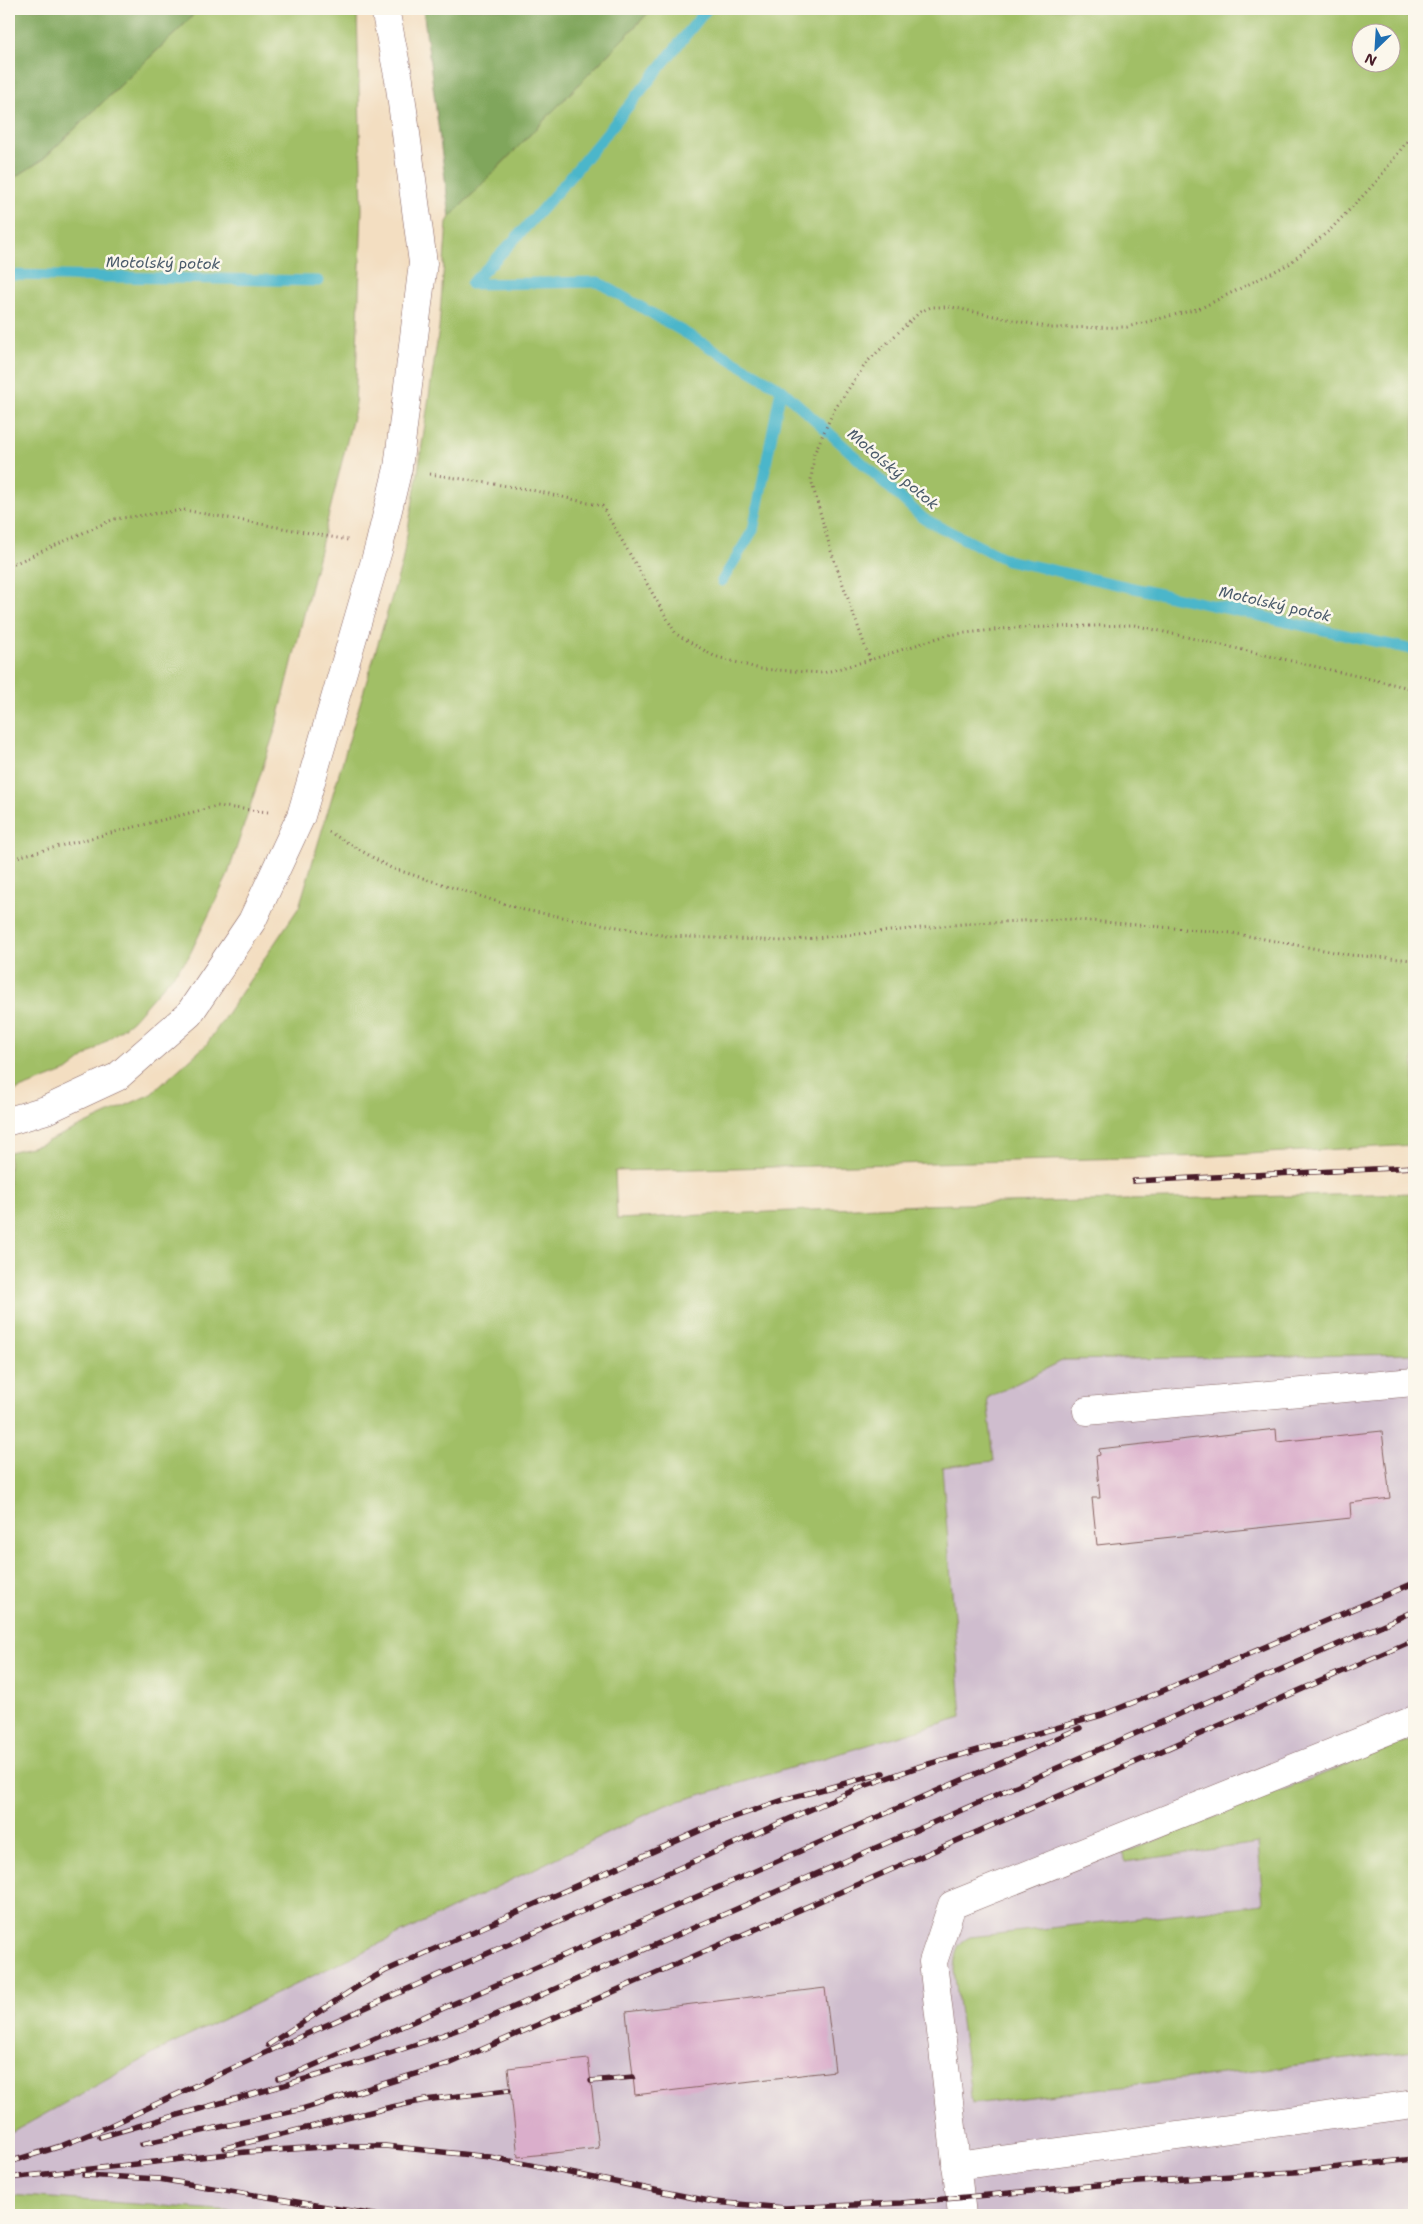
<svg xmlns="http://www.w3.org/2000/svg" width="1423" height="2224" font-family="'Shantell Sans',sans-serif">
<rect width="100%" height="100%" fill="#fbf7ec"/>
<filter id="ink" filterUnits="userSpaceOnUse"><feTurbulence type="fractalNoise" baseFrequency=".02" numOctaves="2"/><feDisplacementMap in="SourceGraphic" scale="10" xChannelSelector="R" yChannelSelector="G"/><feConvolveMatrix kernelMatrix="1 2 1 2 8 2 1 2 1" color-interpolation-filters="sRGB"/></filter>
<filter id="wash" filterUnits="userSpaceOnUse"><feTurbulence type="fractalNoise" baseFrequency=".0096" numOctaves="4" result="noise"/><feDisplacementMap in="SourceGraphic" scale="20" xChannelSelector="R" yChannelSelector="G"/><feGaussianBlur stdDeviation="1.12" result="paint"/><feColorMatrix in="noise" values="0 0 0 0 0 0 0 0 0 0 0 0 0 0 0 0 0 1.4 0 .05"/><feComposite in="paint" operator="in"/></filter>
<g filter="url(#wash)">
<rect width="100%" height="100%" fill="#f3dec1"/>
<!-- industrial -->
<path fill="#cfbdce" d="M1414,1226V2215H9V2134L164,2048L666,1805L962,1717L933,1355Z"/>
<!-- green -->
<path fill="#a1bf66" stroke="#766f48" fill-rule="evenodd" d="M197,9H357L362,209L355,409L276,727L227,877L188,958L132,1021L67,1071L9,1093V181L42,160L189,20Z
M652,9H1414V1145L1211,1156L615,1171L617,1219L921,1205L1414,1193V1354L1064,1360L987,1398L994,1461L942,1467L962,1717L666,1805L164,2048L9,2134V1152L39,1145L151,1094L206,1045L299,907L402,563L418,472L439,328L447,222L450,217ZM1360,32H1390V62H1360Z
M1414,1738V2051L972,2104L954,1970C955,1954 955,1944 970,1937L1263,1904L1258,1843L1125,1862L1124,1853Z
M9,2195L290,2215H9Z"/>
<!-- forest -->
<path fill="#80a65b" stroke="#656243" d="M9,9H197L189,20L42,160L9,181Z
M423,9H652L450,217Z"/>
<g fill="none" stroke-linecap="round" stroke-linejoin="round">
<!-- stream -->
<path stroke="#4cb6ca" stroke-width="11" d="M9,275L318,281
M471,284L598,282L781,389L924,519L1007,560L1414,650
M471,284C557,200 631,102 707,9
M722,581L753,530L781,389"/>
</g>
<g id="blocks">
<!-- building -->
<path fill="#daaecb" d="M1276,1429L1277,1442L1382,1431L1390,1498L1350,1503L1351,1518L1097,1545L1092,1498H1100L1096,1456L1100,1455L1099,1449Z
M825,1988L835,2071L635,2095L626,2012Z
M588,2059L599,2148L518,2157L508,2068Z"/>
</g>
</g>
<g filter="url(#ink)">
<use href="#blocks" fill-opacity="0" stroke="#856260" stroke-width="1"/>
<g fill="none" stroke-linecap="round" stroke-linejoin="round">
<defs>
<path id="minor" d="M9,1121L46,1110L117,1077L189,1014L252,921L301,816L379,547L398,468L423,263L399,80L385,9
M1087,1411L1414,1382
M956,2166L1414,2104
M962,2215L933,1962L952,1905L1414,1720"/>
</defs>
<!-- minor casing -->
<use href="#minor" stroke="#856260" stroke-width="29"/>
<!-- path -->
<path stroke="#856260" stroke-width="3" stroke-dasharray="1 4" stroke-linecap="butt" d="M1408,9L1414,19
M430,474L527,489L602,506L676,634L714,656L760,669L823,673L870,660L947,635L1012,628L1134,625L1414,689
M9,564L18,562L114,519L184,510L348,540
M870,660L831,551L811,480L814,454L834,410L867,362L920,312L931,307H951L1051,328L1127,327L1201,308L1289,264L1330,230L1376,182L1414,132
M329,832L391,868L524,910L667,936L784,941L974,923L1068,919L1232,933L1350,955L1414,960
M9,859L217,806L268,812"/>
<!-- minor -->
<use href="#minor" stroke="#fff" stroke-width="28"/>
<defs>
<path id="rail" d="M1134,1181L1414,1167
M268,2045L360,1985L385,1971L717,1823L783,1800L883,1773
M279,2079L303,2070L1080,1728
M591,2081L633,2077
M100,2137C231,2099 364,2067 491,2017L1414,1611
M142,2144L299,2110L451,2063L1414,1640
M225,2148L387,2108L425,2100L509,2090
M9,2162L61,2146L105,2128L293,2040L861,1787L918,1767L1102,1715L1162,1691L1414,1583
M84,2175L159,2179L375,2215
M9,2178L246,2152L338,2146H385L490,2157L714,2202L785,2208L901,2203L1109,2184L1294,2172L1414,2159"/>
</defs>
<!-- rail casing -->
<use href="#rail" stroke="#4a1f2b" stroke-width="5.5"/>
<!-- rail -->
<use href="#rail" stroke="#fbf7ec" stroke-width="4" stroke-dasharray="11" stroke-linecap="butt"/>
</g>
</g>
<g text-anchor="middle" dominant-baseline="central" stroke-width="5" stroke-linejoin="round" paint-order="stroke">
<!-- water labels -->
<g font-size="15" font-style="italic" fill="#4b5b6b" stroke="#fbf7ec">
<text transform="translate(163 263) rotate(1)">Motolský potok</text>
<text transform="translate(893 469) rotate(41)">Motolský potok</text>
<text transform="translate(1275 604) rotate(13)">Motolský potok</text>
</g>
</g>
<!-- margin -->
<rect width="1423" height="2224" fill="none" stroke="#fbf7ec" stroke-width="30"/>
<!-- north arrow -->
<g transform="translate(1376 48) rotate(205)"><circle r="24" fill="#fbf7ec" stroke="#b4a19f"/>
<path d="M0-4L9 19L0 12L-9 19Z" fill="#1f6fb2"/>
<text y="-8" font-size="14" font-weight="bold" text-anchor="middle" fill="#4a1f2b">N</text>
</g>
</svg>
